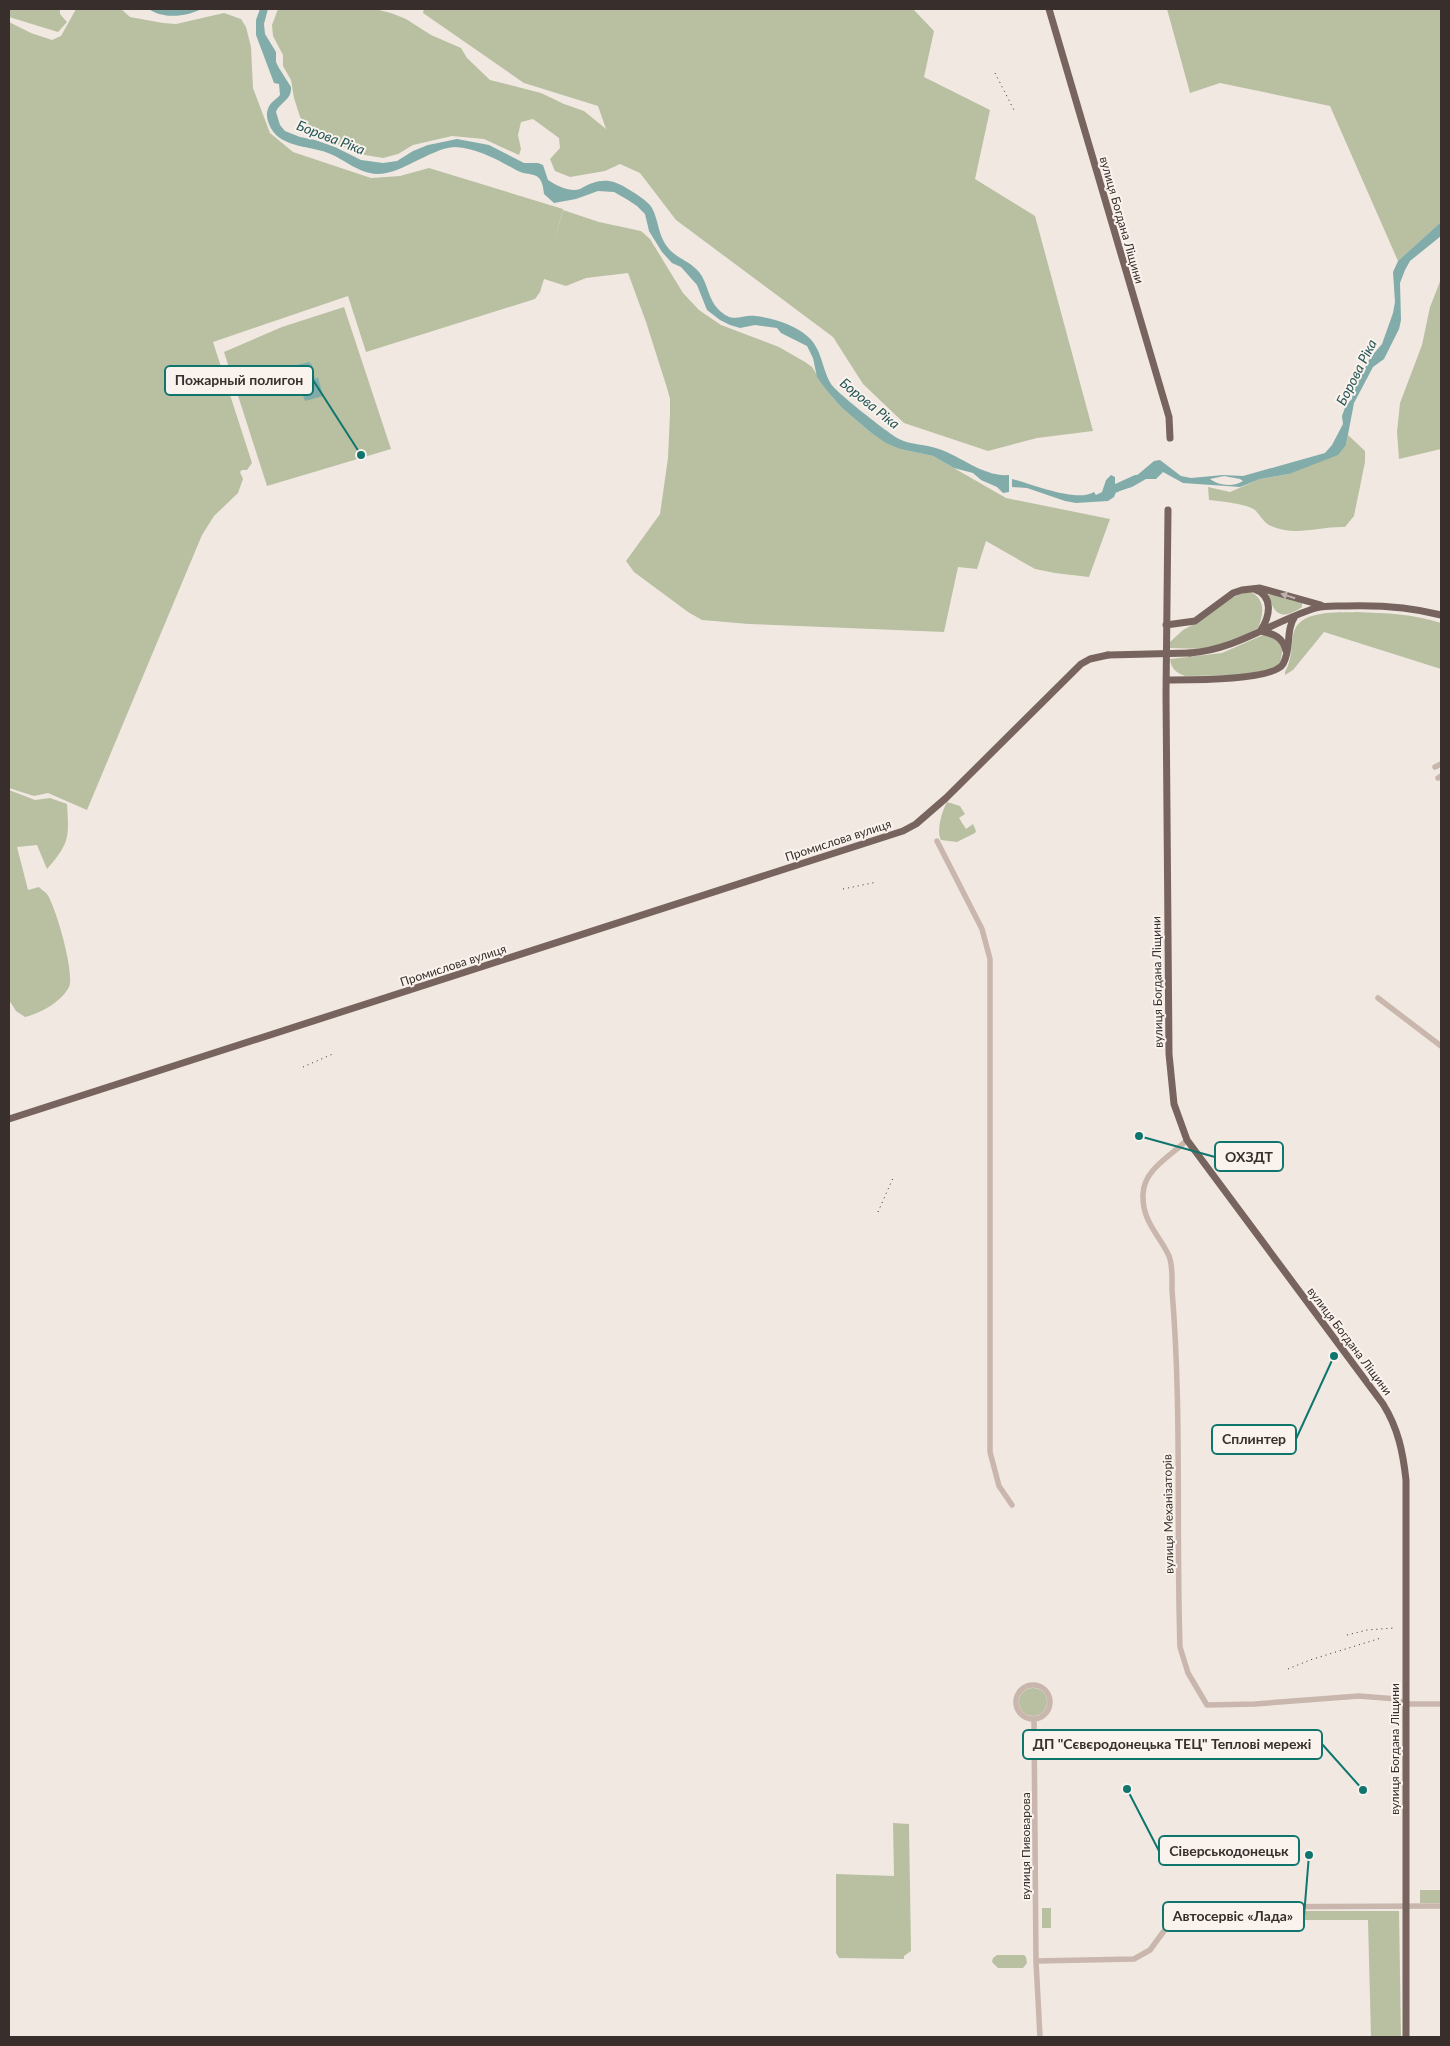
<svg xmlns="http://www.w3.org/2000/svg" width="1450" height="2046" font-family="Lato,sans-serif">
<rect width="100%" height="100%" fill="#f1e8e1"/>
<!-- green -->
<path fill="#b8c0a1" d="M9,9H60V14L67,22L58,32L9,17Z
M76,9H121L130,17L163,23L176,24L224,13L241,19L246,27L251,47L253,88L270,133L293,152L371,178L400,176L429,168L563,209L553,246L563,210L599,222L641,231L650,239L683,293L699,310L721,325L779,347L805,362L812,367L827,391L842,408L869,431L900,449L933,456L1006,498L1110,519L1089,577L1055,573L1035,569L986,541L977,569L958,567L944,632L749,624L702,620L688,612L634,572L626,561L660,514L668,458L670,413V399L667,388L646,322L628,273L586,278L566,286L544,279L540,292L535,299L366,352L348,296L213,342L252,463L247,470H242L240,472L243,479L238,493L214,516L202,535L87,810L48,793L34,796L9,788V22L31,33L52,40L61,36Z
M278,9H375L391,13L406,19L431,35L461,48L467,58L490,80L541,93L564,104L584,111L606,129L598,106L524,83L423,13L424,9H913L934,31L924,77L990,110L975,179L1035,216L1093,431L1037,438L988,451L904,423L863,384L833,337L676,220L640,173L620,164L605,171L570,177L555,171L550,159L560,148L559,138L533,119L521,122L518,135L521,149L519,155L484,139L452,136L413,145L398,154L383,158L365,155L314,135L308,131L302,123L294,98L291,80L283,66V55L273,36L272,25Z
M1167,9H1441L1440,223L1398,261L1330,106L1220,83L1190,93Z
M1441,279V449L1399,459L1397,432L1400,403L1422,345L1430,307Z
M344,307L391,449L267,486L224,352L282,327Z
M1348,435L1365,451V462L1354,516L1345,527C1320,526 1295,537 1271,526C1264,523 1260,515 1255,510C1248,504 1219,501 1209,500L1208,487L1230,492L1260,479L1289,474L1346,445Z
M1248,591C1266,597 1264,614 1258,628L1244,636L1207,649L1169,648L1170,642L1183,630L1196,623L1231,598Z
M1267,594L1302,603V607C1298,610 1295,611 1291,613C1275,619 1273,606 1267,594Z
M1357,612C1385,613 1414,614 1441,623V669L1324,632L1293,670L1285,675V672C1292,659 1291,649 1293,635C1298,609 1337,613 1357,612Z
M1263,635C1286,638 1285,652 1277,669L1254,675L1185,676C1177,673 1171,669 1170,659L1222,653Z
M9,790L35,800L50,798L67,804C69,837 70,843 47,869L37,845L17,847L28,890L39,887C41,889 45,892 47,894C56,907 75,974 69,987C61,1002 41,1013 25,1017L16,1011L9,1000Z
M947,802L960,806L965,814L959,818L966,829L973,824L976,831L975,833L957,842L941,840C936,831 942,811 947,802Z
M1019 1702a14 14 0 1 1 28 0a14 14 0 1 1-28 0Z
M893,1823L909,1824L911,1951L904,1956V1959L839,1958L836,1953V1874L894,1876Z
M1420,1890H1441V1903H1420Z
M1042,1908H1051V1928H1042Z
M1297,1911H1399L1401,2037H1371L1368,1920H1298Z
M997,1955H1024L1026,1957L1027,1963L1023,1968H998L992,1962L993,1958Z"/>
<!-- water -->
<path fill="#82acaa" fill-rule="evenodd" d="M149,9H201C187,17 162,19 149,9Z
M260,9H268L264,24L265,34L276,52V62L279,68L291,87C292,100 280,102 276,112L280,125L285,131L300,137L315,140L335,147L361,160L383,163L397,161L413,151L428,145L457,139L489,145L524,163H538L543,165L548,180C555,185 571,193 580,189C597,179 610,177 628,189C635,193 648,201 652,208C659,221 658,237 669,249C677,258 691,262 699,272C708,283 708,299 718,309C734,325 740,314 756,316C771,318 789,323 802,332C823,346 820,365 831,384C837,393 888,433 899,439C911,445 926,444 939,449C962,457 984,477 1009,475V492L1003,493L997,487L981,480L973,473L954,468L933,456L900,449L886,443L869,431L842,408L827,391L817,377L813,358L807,346L781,333L777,328L755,325L740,328L730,325L720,320L707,310L697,285L681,267L672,263L662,252L649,231L645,214L637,206L628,200L614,192L598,191L576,199L554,203L544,194C542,168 530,178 516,170C498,160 477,148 455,147C443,147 427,156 416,161C404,167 391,174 377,174C358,173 344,159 328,153C308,145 278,148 269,124C267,119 266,113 268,109C270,102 276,100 280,95L279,84L274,83L256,35V20Z
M1441,222V236L1410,261L1405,270L1400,283L1401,320L1399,329L1384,359L1373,367L1354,403L1346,445L1338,455L1289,474L1260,479L1240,487L1183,483L1163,472L1156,479H1146L1132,487L1116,492L1114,497L1108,501L1076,503L1065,501L1027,488L1012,487V479C1033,484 1076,503 1094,492L1096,495L1102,492L1106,480L1111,475L1115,477V485L1123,487L1154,461L1160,460L1181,476L1191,478L1223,475L1243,476L1325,453L1332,445L1343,424L1342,416L1346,405L1352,399L1353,392L1370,358L1382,344L1393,313L1395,302L1393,272L1398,261ZM1224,476L1240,479L1243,481C1234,487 1219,486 1210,479Z
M309,362L312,365L315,379L318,377L323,396L305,401L300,387L297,365Z"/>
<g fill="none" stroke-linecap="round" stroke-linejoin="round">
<!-- river -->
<path stroke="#82acaa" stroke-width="8" d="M1112,490L1136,479"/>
<!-- minor -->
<path stroke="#c9b7ad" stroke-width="5.5" d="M1435,767L1441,764
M1438,778L1441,776
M937,841L982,929L990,959V1452L999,1486L1012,1505
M1378,998L1441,1046
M1187,1140C1171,1156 1144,1169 1143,1194C1142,1222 1159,1234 1169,1256C1173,1266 1172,1280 1172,1290C1182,1409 1176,1528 1180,1647L1188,1673L1207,1705L1255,1704L1359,1696L1397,1699L1405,1704H1441
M1016 1702a17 17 0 1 1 34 0a17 17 0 1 1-34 0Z
M1034,1719L1036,1961L1040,2037
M1036,1961L1134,1959L1150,1950L1175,1916L1185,1910L1202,1907L1441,1906"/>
<!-- major -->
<path stroke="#78645e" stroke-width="7" d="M1049,9L1169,417L1170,438
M1168,510L1166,694L1169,1054L1174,1104L1187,1140L1383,1404C1398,1428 1403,1452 1406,1480V2037
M1254,589C1274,596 1270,616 1261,630
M1166,625L1195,621L1233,593L1242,590L1260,588L1321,605
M1261,631C1274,634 1283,637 1286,651
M1190,653C1236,650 1273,621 1316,608C1326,605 1336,606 1346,606C1379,605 1410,607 1441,615
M1166,680C1188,680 1273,681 1283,664C1292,648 1285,631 1295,616
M9,1119L903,831L916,824L946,798L1081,664L1090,659L1108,655"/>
<!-- rail -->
<path stroke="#382e2b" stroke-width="1" stroke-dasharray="1 4" stroke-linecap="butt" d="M995,73L1015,112
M843,889L877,882
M303,1067L335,1053
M878,1212L893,1178
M1347,1635L1367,1630L1394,1628
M1288,1669L1310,1660L1381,1638"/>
<!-- major-bridge -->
<path stroke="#78645e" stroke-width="7" d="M1108,655L1190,653"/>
</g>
<!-- one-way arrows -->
<defs><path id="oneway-solid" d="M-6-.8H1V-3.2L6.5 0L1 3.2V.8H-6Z" transform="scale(1.25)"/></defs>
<use fill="#bfb2ad" href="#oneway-solid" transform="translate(1288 596) rotate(-163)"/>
<g text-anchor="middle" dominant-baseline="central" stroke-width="4" stroke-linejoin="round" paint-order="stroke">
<!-- street labels -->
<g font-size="12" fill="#382e2b" stroke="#f9f2ed">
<text transform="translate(1122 220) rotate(74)">вулиця Богдана Ліщини</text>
<text transform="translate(838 840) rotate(-18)">Промислова вулиця</text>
<text transform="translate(453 965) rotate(-18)">Промислова вулиця</text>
<text transform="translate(1157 982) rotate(-91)">вулиця Богдана Ліщини</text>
<text transform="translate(1350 1341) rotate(53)">вулиця Богдана Ліщини</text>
<text transform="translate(1168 1514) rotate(-91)">вулиця Механізаторів</text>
<text transform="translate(1394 1749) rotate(-90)">вулиця Богдана Ліщини</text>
<text transform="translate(1025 1846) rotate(-90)">вулиця Пивоварова</text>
</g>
<!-- water labels -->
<g font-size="14" font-style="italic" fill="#245655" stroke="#f9f2ed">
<text transform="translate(331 137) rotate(21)">Борова Ріка</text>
<text transform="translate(1356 372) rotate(-63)">Борова Ріка</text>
<text transform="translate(870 403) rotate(39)">Борова Ріка</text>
</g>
</g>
<!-- callouts -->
<path fill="none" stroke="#0f766e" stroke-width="2" d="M361 455L313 380M1139 1136L1215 1157M1334 1356L1296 1439M1363 1790L1322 1744M1127 1789L1159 1851M1309 1855L1304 1916"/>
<g fill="#0f766e" stroke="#f9f2ed" stroke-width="2">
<circle cx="361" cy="455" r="5"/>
<circle cx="1139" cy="1136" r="5"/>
<circle cx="1334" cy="1356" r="5"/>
<circle cx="1363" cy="1790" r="5"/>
<circle cx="1127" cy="1789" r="5"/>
<circle cx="1309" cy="1855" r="5"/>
</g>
<g fill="#f9f2ed" stroke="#0f766e" stroke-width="2">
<rect x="165" y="366" width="148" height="29" rx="5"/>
<rect x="1215" y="1142" width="68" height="29" rx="5"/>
<rect x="1212" y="1425" width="84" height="29" rx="5"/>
<rect x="1023" y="1730" width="299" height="29" rx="5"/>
<rect x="1159" y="1836" width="140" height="29" rx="5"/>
<rect x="1163" y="1902" width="141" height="29" rx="5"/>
</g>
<g font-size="14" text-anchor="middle" font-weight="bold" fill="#382e2b">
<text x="239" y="385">Пожарный полигон</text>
<text x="1249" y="1162">ОХЗДТ</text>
<text x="1254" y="1444">Сплинтер</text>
<text x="1172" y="1749">ДП "Сєвєродонецька ТЕЦ" Теплові мережі</text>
<text x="1229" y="1856">Сіверськодонецьк</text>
<text x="1233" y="1921">Автосервіс «Лада»</text>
</g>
<!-- border -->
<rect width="1450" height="2046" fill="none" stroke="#382e2b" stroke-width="20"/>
</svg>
